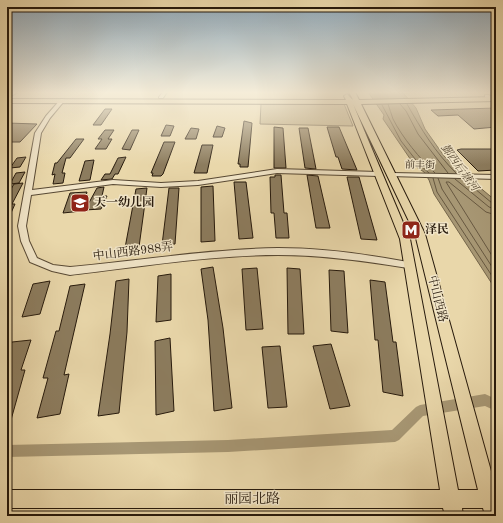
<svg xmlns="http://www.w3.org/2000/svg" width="503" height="523" font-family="'Old Standard TT','Noto Serif SC',serif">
<rect width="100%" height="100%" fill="#e9d7aa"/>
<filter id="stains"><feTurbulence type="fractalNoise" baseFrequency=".005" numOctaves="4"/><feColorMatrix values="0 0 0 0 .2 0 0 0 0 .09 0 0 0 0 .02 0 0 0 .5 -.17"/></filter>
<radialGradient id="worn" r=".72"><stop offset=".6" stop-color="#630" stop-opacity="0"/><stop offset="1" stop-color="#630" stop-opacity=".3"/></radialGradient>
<!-- green -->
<path fill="#c8b78f" stroke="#78684e" d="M261,104H344L353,126L260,124Z"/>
<!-- water -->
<path fill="#a79774" stroke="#74654a" d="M368,92H399L404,94L416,108L425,129L444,156L453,165L496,201V290L434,194L429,180L424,172L415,166L383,119L384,115Z"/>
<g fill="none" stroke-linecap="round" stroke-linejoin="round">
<!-- shore -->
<path stroke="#675840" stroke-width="1" d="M388,104C390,109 391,114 393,119C402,137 420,159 435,173
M400,104L406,111L418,134L448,173
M407,104C421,129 435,152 456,173
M382,105L401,141L419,164L429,173
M433,178L437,192L496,282
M438,178L442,189L496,273
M455,179L489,207L496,209
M463,179L492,203L496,204
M496,215L486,212L449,182H446L496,262"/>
<!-- canal -->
<path fill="#a79774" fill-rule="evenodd" d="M485,394L496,399V411L485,406L423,416L399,440L395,442L228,452L7,457V445L228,440L392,430L416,407L420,405Z"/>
</g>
<!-- building -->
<path fill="#8c7c5e" stroke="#271a0c" d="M496,108V127L474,129L458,115L438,116L431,110Z
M105,109H112L101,125H93Z
M244,121L252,123L248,167H240V164H238Z
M7,123L37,124L20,142H7Z
M166,125L174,126L170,136H161Z
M217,126L225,128L222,137H213Z
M274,127L283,128L286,168H274Z
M327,127H339L357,170L342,169L338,157H336Z
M191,128L199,129L196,139H185Z
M299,128H308L316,169L305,168Z
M105,130H114L108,139H112L106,149H95L102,139H98Z
M132,130H139L130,150L122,149Z
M76,139H84L70,158H66L62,173H65L63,183L53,184L55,174L52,175L55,163H57Z
M164,142H175L163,174L161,176H152L153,173H151Z
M202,145H213L207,173H194Z
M461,149H496V170L478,171L457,150Z
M26,157L20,167L10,168L17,158Z
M126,157L118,174H115L112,179L101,180L105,174H110L118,158Z
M94,160L90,180L79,181L85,161Z
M25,172L19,183L10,184L16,173Z
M275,175H281L284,213H287L289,238H276L274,213H271L270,177H275Z
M307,175L318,176L330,228H316Z
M347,177H359L377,240L361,239Z
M234,182H246L253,238L239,239Z
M23,183L12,204H15L7,222V196L14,184Z
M213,186L215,241L201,242V187Z
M104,187L102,196H107L101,209L85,210L97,188Z
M147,188L139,247L125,248L136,189Z
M169,188H179L175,244L162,245Z
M87,192L82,211L63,213L70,193Z
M213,267L223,328L232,408L214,411L208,320L201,269Z
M257,268L263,329L246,330L242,269Z
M287,268L300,269L304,334H288Z
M329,270L344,271L348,333L331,331Z
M171,274V320L156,322L158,276Z
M129,279L127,332L119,413L98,416L110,334L116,281Z
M370,280L385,282L393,342H396L403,396L383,392L378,340H375Z
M50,281L40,314L22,317L33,284Z
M85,284L64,375L69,374L60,414L37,418L48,378H43L56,331H59L70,286Z
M170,338L174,411L156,415L155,341Z
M31,340L21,370H25L9,427H7V356L12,342Z
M331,344L350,406L330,409L313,346Z
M280,346L287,407L268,408L262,347Z"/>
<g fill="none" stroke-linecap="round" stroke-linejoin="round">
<defs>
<path id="minor" d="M13,92H18L7,98V95Z
M163,92H167L163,98H159V97Z
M485,95H489L496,100V104L485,97Z
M61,99L65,100L50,118L41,133L32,190L113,180L161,183L198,181L277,169L378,172L381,174L378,176L277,173L198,185L161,187L113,184L31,195L26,226L29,241L37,258L53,265L70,267C139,261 209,249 278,248C322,248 365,254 408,262L411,263L413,265L411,267L408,268C365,261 322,255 278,255C209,255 139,267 70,275L52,271L30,262L21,241L18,226L35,133L46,116Z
M392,173L496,175V179L390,176V174Z"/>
<path id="major" d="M349,92H355L359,100L496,97V101L361,104L425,234L496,489V516H485L483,508H462L463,516H445L443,508H7V490H440L400,239L347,104L7,103V99L346,100L344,96L347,94L353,100ZM353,104L415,234L478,490H458L410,239Z"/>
</defs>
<!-- minor casing -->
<use href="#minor" stroke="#584934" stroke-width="2"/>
<!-- major casing -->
<use href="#major" stroke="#271a0c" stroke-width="2"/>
<!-- minor -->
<use href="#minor" fill="#f1e5c8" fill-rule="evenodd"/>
<!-- major -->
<use href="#major" fill="#e9d7aa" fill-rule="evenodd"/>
</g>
<!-- sky -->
<linearGradient id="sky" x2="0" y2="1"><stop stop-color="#8ea8ba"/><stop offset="0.56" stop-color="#f5edd9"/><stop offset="1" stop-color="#f5edd9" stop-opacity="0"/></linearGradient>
<rect width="503" height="165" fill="url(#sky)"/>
<!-- icons -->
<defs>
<symbol id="school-square" viewBox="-11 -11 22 22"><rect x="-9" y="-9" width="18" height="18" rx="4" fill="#8f2418" stroke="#f1e5c8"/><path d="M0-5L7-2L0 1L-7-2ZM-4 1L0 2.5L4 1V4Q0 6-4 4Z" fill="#fff"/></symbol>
<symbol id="metro-square" viewBox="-11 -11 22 22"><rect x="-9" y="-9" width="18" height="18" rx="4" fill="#8f2418" stroke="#f1e5c8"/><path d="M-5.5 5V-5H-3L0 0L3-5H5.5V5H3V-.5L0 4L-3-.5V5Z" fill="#fff"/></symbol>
</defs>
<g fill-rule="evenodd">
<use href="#school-square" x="69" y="192" width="22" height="22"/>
<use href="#metro-square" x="400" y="219" width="22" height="22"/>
</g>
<g text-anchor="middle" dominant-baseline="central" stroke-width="3" stroke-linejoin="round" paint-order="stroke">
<!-- far-street labels -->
<g font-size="10" fill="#271a0c" stroke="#f1e5c8">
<text transform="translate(420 165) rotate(1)">前丰街</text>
</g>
<!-- far-water labels -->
<g font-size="11" font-style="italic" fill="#5a4c36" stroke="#f1e5c8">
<text transform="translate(459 168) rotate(54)">鄞西后塘河</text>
</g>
<!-- poi labels -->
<g font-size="12" font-weight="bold" fill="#271a0c" stroke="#f1e5c8" text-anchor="start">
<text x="94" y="203">天一幼儿园</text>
<text x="425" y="230">泽民</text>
</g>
<!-- street labels -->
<g font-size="12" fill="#271a0c" stroke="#f1e5c8">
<text transform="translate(133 252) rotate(-7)">中山西路988弄</text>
<text transform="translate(437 299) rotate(76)">中山西路</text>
</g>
<!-- near-street labels -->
<g font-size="14" fill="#271a0c" stroke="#f1e5c8">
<text x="252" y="499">丽园北路</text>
</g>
</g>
<!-- margin -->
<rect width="503" height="523" fill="none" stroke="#e9d7aa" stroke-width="24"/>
<rect x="8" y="8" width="487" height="507" fill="none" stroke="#271a0c" stroke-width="2"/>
<rect x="12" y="12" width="479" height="499" fill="none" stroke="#271a0c"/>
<rect width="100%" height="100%" filter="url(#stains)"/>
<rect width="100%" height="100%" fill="url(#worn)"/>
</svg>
